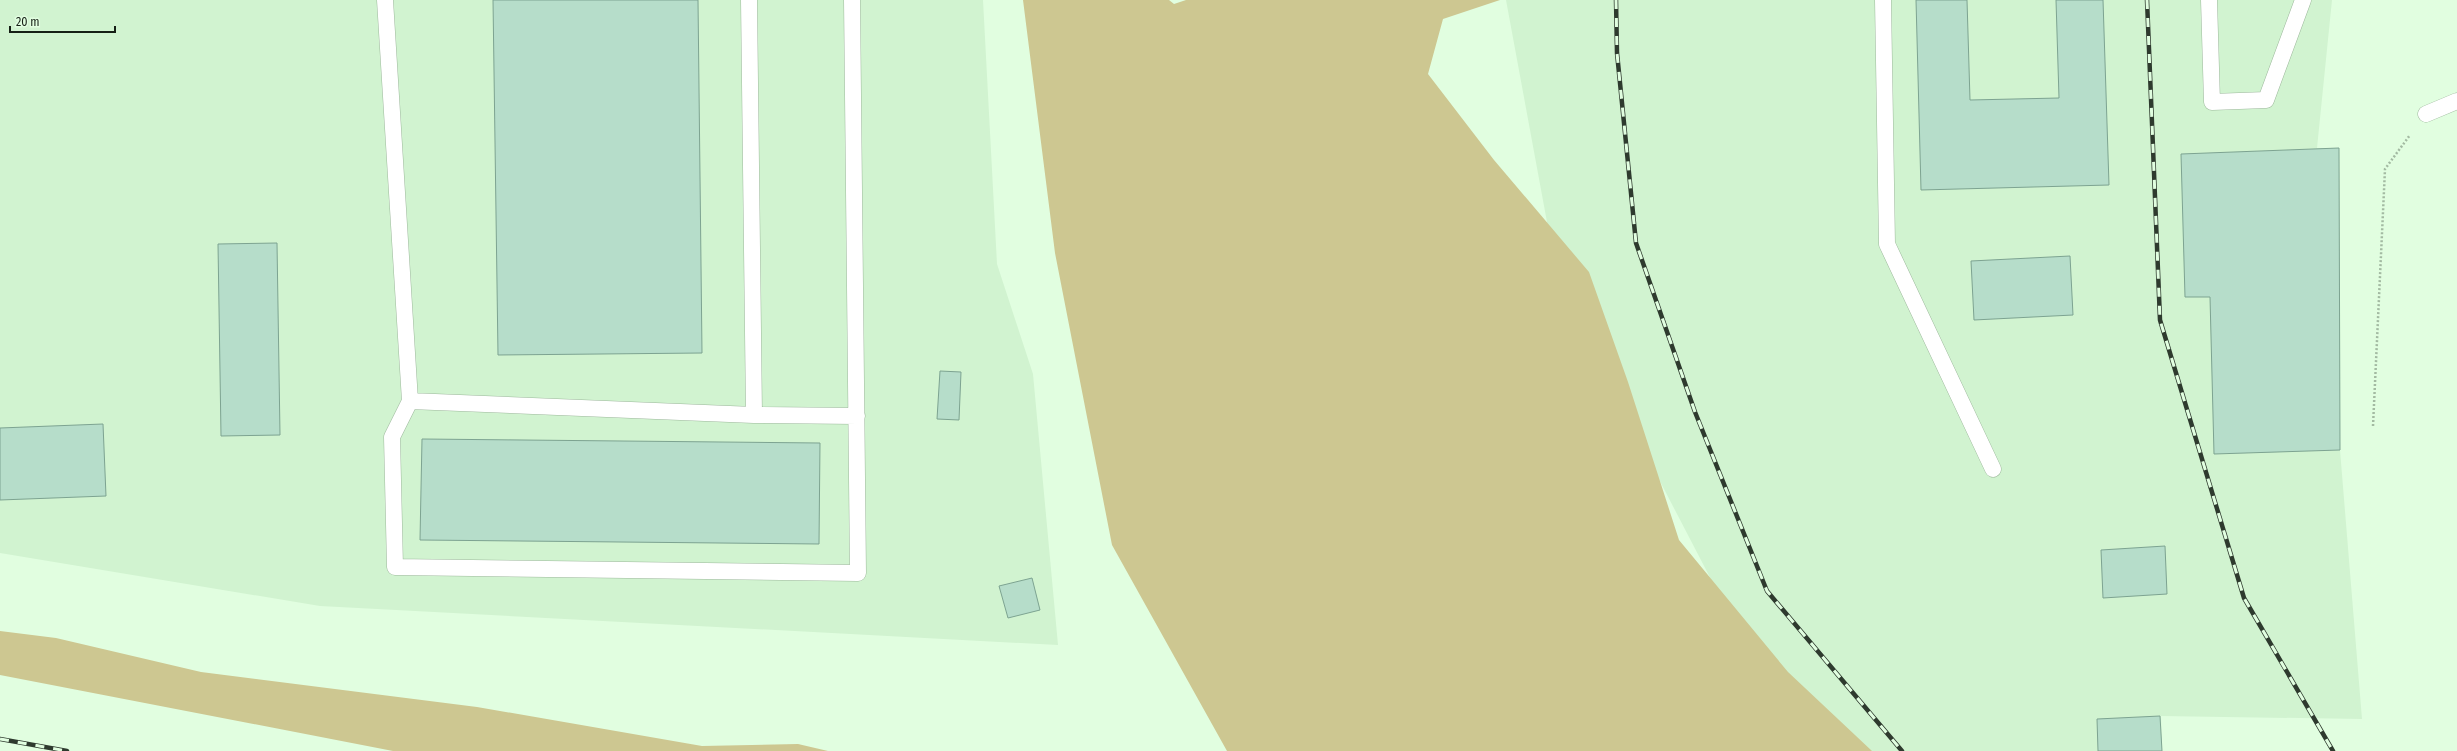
<svg xmlns="http://www.w3.org/2000/svg" width="2457" height="751" font-family="'Fira Sans Condensed',sans-serif">
<rect width="100%" height="100%" fill="#e1fee0"/>
<!-- built -->
<path fill="#d1f3d0" d="M0,0H983L997,264L1033,374L1058,645L320,606L0,553Z
M1506,0H2332L2317,148H2339L2340,450L2362,719L2161,716L2162,751H1841L1755,664L1559,287Z"/>
<!-- forest -->
<path fill="#cdc791" d="M1023,0H1169L1174,4L1186,0H1500L1443,19L1428,74L1494,160L1589,272L1628,382L1679,540L1788,672L1872,751H1227L1112,545L1055,253Z
M0,631L56,638L201,672L477,707L702,746L798,744L828,751H393L0,675Z"/>
<!-- building -->
<path fill="#b6ddca" stroke="#7da391" d="M493,0H698L702,353L498,355Z
M1916,0H1967L1970,100L2059,98L2056,0H2103L2109,185L1921,190Z
M2339,148L2340,450L2214,454L2210,297H2185L2181,154Z
M277,243L280,435L221,436L218,244Z
M2070,256L2073,315L1974,320L1971,261Z
M940,371L961,372L959,420L937,419Z
M103,424L106,496L0,500V428Z
M422,439L820,443L819,544L420,540Z
M2165,546L2167,594L2103,598L2101,550Z
M1032,578L1040,610L1008,618L999,586Z
M2160,716L2162,751H2098L2097,719Z"/>
<g fill="none" stroke-linecap="round" stroke-linejoin="round">
<defs>
<path id="service" d="M385,0L410,401L392,437L395,567L858,573L852,0
M1883,0L1887,244L1993,469
M2209,0L2212,102L2266,100L2303,0
M2426,114L2457,101
M410,401L754,415L749,0
M754,415L857,416"/>
</defs>
<!-- service casing -->
<use href="#service" stroke="#9db89c" stroke-width="17"/>
<!-- path -->
<path stroke="#a3baa2" stroke-width="2.5" stroke-dasharray="2 2" stroke-linecap="butt" d="M2373,426L2385,169L2410,135"/>
<!-- service -->
<use href="#service" stroke="#fff" stroke-width="16"/>
<defs>
<path id="rail" d="M1616,0L1617,53L1636,243L1695,412L1767,591L1902,751
M2147,0L2160,320L2244,598L2333,751
M0,739L67,751"/>
</defs>
<!-- rail casing -->
<use href="#rail" stroke="#2e3a2e" stroke-width="4.5"/>
<!-- rail -->
<use href="#rail" stroke="#e1fee0" stroke-width="3" stroke-dasharray="9" stroke-linecap="butt"/>
</g>
<!-- scale -->
<path d="M10 26v6h105v-6" fill="none" stroke="#151f15" stroke-width="2"/>
<text x="16" y="26" font-size="12" fill="#151f15" stroke="#e1fee0" stroke-width="3" paint-order="stroke">20 m</text>
</svg>
